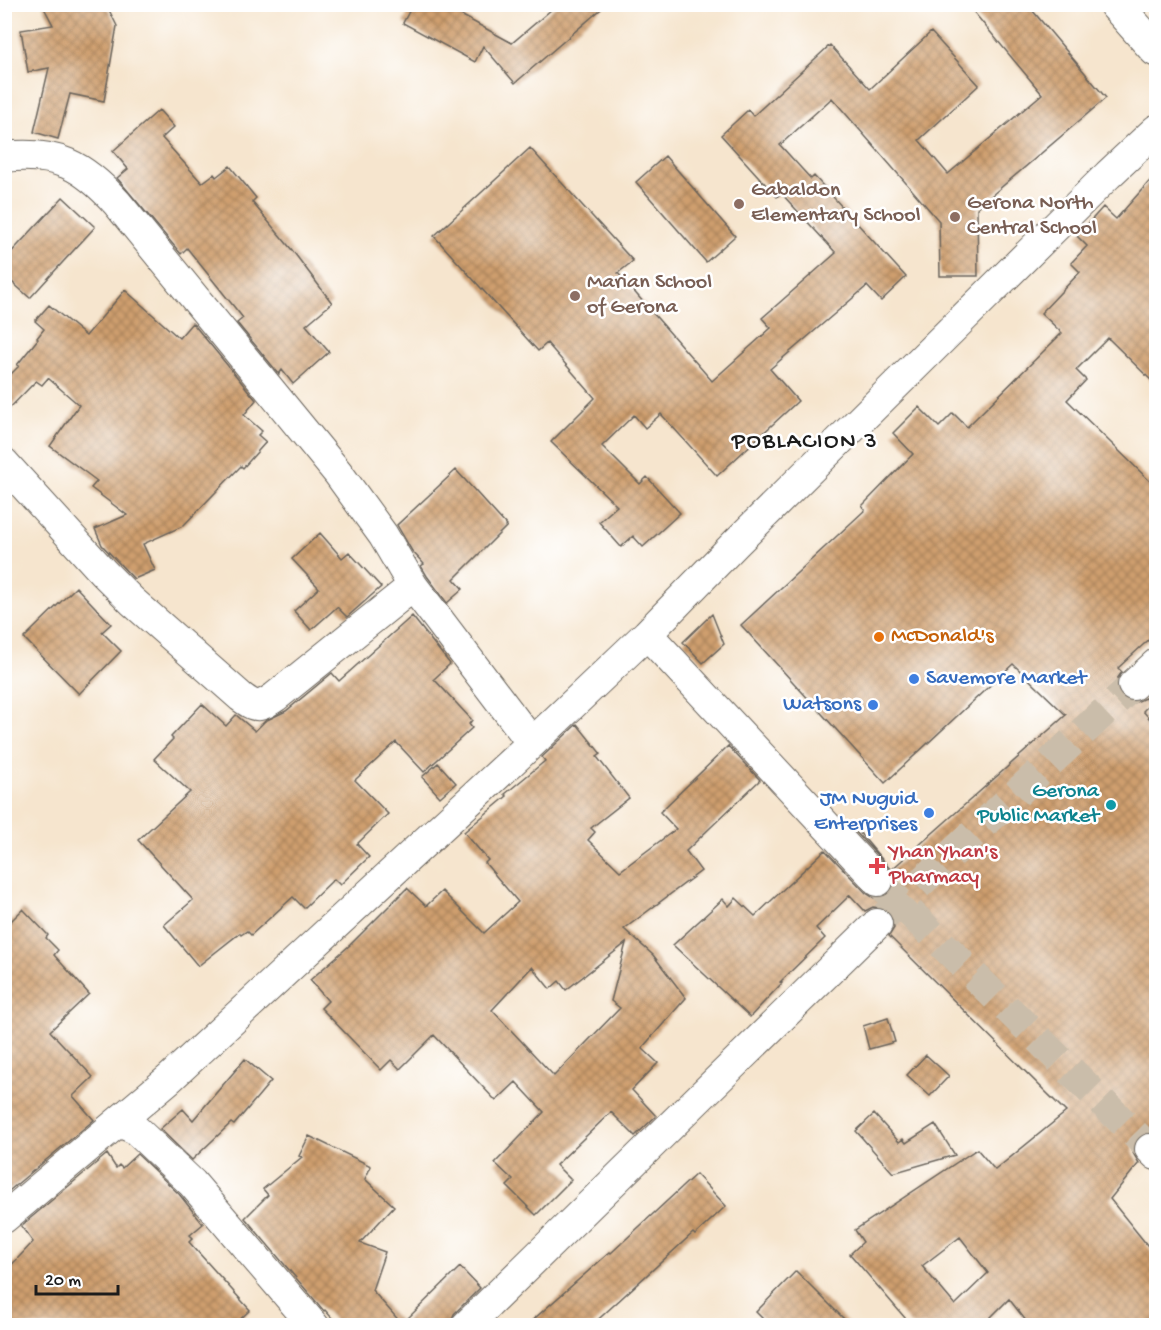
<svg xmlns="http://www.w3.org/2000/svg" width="1161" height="1330" font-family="'Gochi Hand',sans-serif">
<defs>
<pattern id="building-cross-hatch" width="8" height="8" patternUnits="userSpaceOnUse" patternTransform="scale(1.5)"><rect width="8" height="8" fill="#cf9f6e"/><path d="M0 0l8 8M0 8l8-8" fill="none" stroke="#a7815a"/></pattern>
</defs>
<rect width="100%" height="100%" fill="#fff"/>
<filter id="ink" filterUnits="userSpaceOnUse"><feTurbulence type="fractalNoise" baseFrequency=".0167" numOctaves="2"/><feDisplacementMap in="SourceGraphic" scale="12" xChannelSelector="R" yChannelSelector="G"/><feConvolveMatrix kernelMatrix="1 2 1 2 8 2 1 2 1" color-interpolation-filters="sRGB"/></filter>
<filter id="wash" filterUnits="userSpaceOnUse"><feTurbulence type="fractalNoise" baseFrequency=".008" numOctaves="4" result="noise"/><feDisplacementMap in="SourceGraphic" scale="24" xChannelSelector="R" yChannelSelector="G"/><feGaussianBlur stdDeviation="1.35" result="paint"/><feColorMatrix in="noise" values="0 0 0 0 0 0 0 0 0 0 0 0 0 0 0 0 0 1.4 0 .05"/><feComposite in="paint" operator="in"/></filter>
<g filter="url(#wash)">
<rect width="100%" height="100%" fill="#f6e5ce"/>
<g id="blocks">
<!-- building -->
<path fill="url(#building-cross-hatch)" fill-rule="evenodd" d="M42,4H106L117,26L104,101L70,94L58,139L34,132L49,68L28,72L21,30L53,25Z
M413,4H441L512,43L558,4H607L515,83L483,46L475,62L403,23Z
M967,4H1027L1106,98L977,208L978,276H940L939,221L832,98L780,145L811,179L814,176L906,277L881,301L867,286L770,369L798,401L717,476L661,414L645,428L634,415L602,446L640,484L647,477L680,513L643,547L633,536L621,547L599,522L617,506L551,442L595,398L547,343L538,351L434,236L530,148L633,261L618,273L712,381L771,328L762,318L836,253L781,193L777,197L721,135L748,110L753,116L830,45L870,89L931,32L979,85L919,140L948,174L1042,94Z
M159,110L174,127L162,138L202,183L214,174L216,177L230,166L256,198L252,202L292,250L332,303L306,325L329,352L293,384L282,370L279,374L237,323L243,318L187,248L181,254L117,178L128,169L113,151Z
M665,156L735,236L706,262L636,182Z
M1156,174V385L1108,338L1076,370L1086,380L1067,400L1156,487V633L1118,668L1122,672L1117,679L1116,688L1120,696L1127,701L1136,702L1145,698L1150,704L1143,711L1156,726V1133L1146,1132L1137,1137L1134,1144L1133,1153L1139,1163L1110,1199L1156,1256V1326H1030L1009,1299L982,1326H912L850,1254L863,1242L855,1230L977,1149L995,1170L1066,1112L889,936L894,928L893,919L890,912L882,908L873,907L865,911L850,895L816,928L825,938L780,982L782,983L750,1017L673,945L723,899L729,906L736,898L755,916L825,850L866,893L874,898H882L889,894L895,885V877L891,870L852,828L854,826L891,870L1066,715L1013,664L885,783L741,625L865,510L862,506L913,454L893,433L919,407L939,427L953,413L967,427L1062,333L1041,313L1080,272L1071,263L1087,246L1077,236L1103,207L1116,219ZM960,1237L988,1273L955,1305L922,1266Z
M63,197L95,227L30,298L4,275V260Z
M125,290L179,338L192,323L195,326L256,400L244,415L262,431L258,435L266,442L243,468L241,466L183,526L143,544L155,570L134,579L102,545L95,529L127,515L91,488L97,481L50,446L79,405L48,378L42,385L36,381L4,414V381L19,366L17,365L38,339L37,338L44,329L35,321L49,305L86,336Z
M456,470L507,526L454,579L463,589L447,603L427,576L421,566L424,564L412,551L397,525Z
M320,533L342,558L349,552L381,587L347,617L337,607L311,630L294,611L319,588L292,559Z
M76,587L111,624L102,632L121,651L79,694L24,638Z
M712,614L724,644L703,663L683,642Z
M412,616L450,664L434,679L472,720L469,724L472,728L424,772L396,742L355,780L388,814L357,844L369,857L340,885L334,879L304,908L293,897L251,935L247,931L241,935L240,933L198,966L164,925L193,900L138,840L190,792L154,759L173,739L171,737L202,704L226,726L236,715L255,731L265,721L286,711L332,673L339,681Z
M577,724L601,754L597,757L629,798L591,828L595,832L588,840L620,871L676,829L660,812L728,746L760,780L686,851L701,871L624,929L653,955L686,998L642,1048L658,1063L632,1090L656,1116L635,1136L611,1112L556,1165L571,1180L536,1215L507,1186L513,1180L495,1163L544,1112L516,1082L496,1101L434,1035L400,1069L391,1060L381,1070L321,1008L328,1001L310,980L350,945L407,888L426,906L442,891L484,933L518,902L485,863L488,860L464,832L507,796L505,794L545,761L542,757ZM626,943L611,1001L620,1008L554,1076L492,1010L532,967L550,989L559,981L566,990Z
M438,763L456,783L440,797L422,777Z
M23,909L48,935L46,938L58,950L54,955L89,994L50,1031L93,1077L73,1096L94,1120L4,1195V928Z
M888,1018L895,1042L869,1049L863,1026Z
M926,1055L949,1076L930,1096L907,1075Z
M245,1059L271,1081L234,1125L231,1123L192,1160L160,1129L183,1109L193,1120Z
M874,1114L899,1142L903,1139L906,1143L935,1124L955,1155L893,1173L856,1131Z
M309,1136L371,1166L365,1179L394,1206L360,1243L385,1252L372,1290L402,1324L460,1267L480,1288L454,1314L449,1326H339L325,1310L324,1311L245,1218L268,1195L263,1189L302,1157L299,1156Z
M107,1154L116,1168L119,1165L122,1168L137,1154L179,1194L203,1224L190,1235L193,1238L189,1242L250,1310L233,1326H4V1273L33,1242L21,1226Z
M696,1174L726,1206L695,1235L693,1233L591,1326H526L610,1252L611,1253Z
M796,1271L851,1326H770L756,1312Z"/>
</g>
</g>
<g filter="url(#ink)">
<use href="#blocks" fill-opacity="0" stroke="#68625a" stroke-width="1.5"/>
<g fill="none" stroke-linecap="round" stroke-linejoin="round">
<!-- street-tunnel -->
<path stroke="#cabdaa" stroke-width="30" stroke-dasharray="30 15" stroke-linecap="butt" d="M878,881L1150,1149
M885,916L1133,685"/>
<defs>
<path id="street" d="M4,157C56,151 83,165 117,203L338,473L383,535L413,586L532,743
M4,463L103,572L132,601L241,697C256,708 259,708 275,697L413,586
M647,634L878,881
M1133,685L1156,664
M119,1122L135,1129L192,1183L314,1326
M1150,1149L1156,1155
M4,1218L169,1079L532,743L647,634L736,543L1108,175L1156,130
M466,1326L877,924"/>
<path id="secondary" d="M1115,4L1156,50"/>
</defs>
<!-- street casing -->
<use href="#street" stroke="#68625a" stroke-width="32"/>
<!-- secondary casing -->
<use href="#secondary" stroke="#68625a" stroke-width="35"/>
<!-- street -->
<use href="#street" stroke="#fff" stroke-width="30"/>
<!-- secondary -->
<use href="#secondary" stroke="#fff" stroke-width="33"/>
</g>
</g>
<!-- markers -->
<g fill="#8d6e63" stroke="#fff" stroke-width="2">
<circle cx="739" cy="204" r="6"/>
<circle cx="955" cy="217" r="6"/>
<circle cx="575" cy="296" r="6"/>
</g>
<circle fill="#e8710a" stroke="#fff" stroke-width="2" cx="879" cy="637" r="6"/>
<g fill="#3f7fe0" stroke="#fff" stroke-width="2">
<circle cx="914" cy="679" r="6"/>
<circle cx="873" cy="705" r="6"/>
<circle cx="929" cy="813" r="6"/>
</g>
<circle fill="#0f9aa8" stroke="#fff" stroke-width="2" cx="1111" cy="805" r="6"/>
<path fill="#e0444e" stroke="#fff" stroke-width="2" d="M874 857h6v6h6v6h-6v6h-6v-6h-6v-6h6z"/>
<g text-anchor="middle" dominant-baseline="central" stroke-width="5" stroke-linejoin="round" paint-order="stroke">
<!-- education labels -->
<g font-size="22" fill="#785e54" stroke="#fff" text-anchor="start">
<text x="751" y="191">Gabaldon<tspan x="751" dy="25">Elementary School</tspan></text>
<text x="967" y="204">Gerona North<tspan x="967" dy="25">Central School</tspan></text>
<text x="587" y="283">Marian School<tspan x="587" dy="25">of Gerona</tspan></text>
</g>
<!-- food labels -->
<g font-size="22" fill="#c56008" stroke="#fff" text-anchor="start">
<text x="891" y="637">McDonald's</text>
</g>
<!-- shop labels -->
<g font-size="22" fill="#366cbe" stroke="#fff" text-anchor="end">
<text x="926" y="679" text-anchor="start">Savemore Market</text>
<text x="861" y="705">Watsons</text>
<text x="917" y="800">JM Nuguid<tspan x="917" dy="25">Enterprises</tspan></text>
</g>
<!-- culture labels -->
<g font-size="22" fill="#0d838f" stroke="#fff" text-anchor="end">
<text x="1099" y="792">Gerona<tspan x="1099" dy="25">Public Market</tspan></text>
</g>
<!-- health labels -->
<g font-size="22" fill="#be3a42" stroke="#fff" text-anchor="start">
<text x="889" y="853">Yhan Yhan's<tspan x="889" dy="25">Pharmacy</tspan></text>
</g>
<!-- neighbourhood labels -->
<g font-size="24" letter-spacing="1.5" fill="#1c1c1c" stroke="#fff">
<text x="805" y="442">POBLACION 3</text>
</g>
</g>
<!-- margin -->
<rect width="1161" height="1330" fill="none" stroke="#fff" stroke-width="24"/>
<!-- scale -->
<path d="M36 1285v9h82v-9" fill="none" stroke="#1c1c1c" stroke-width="3"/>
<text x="45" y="1285" font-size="18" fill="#1c1c1c" stroke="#ffffff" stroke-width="4.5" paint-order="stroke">20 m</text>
</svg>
